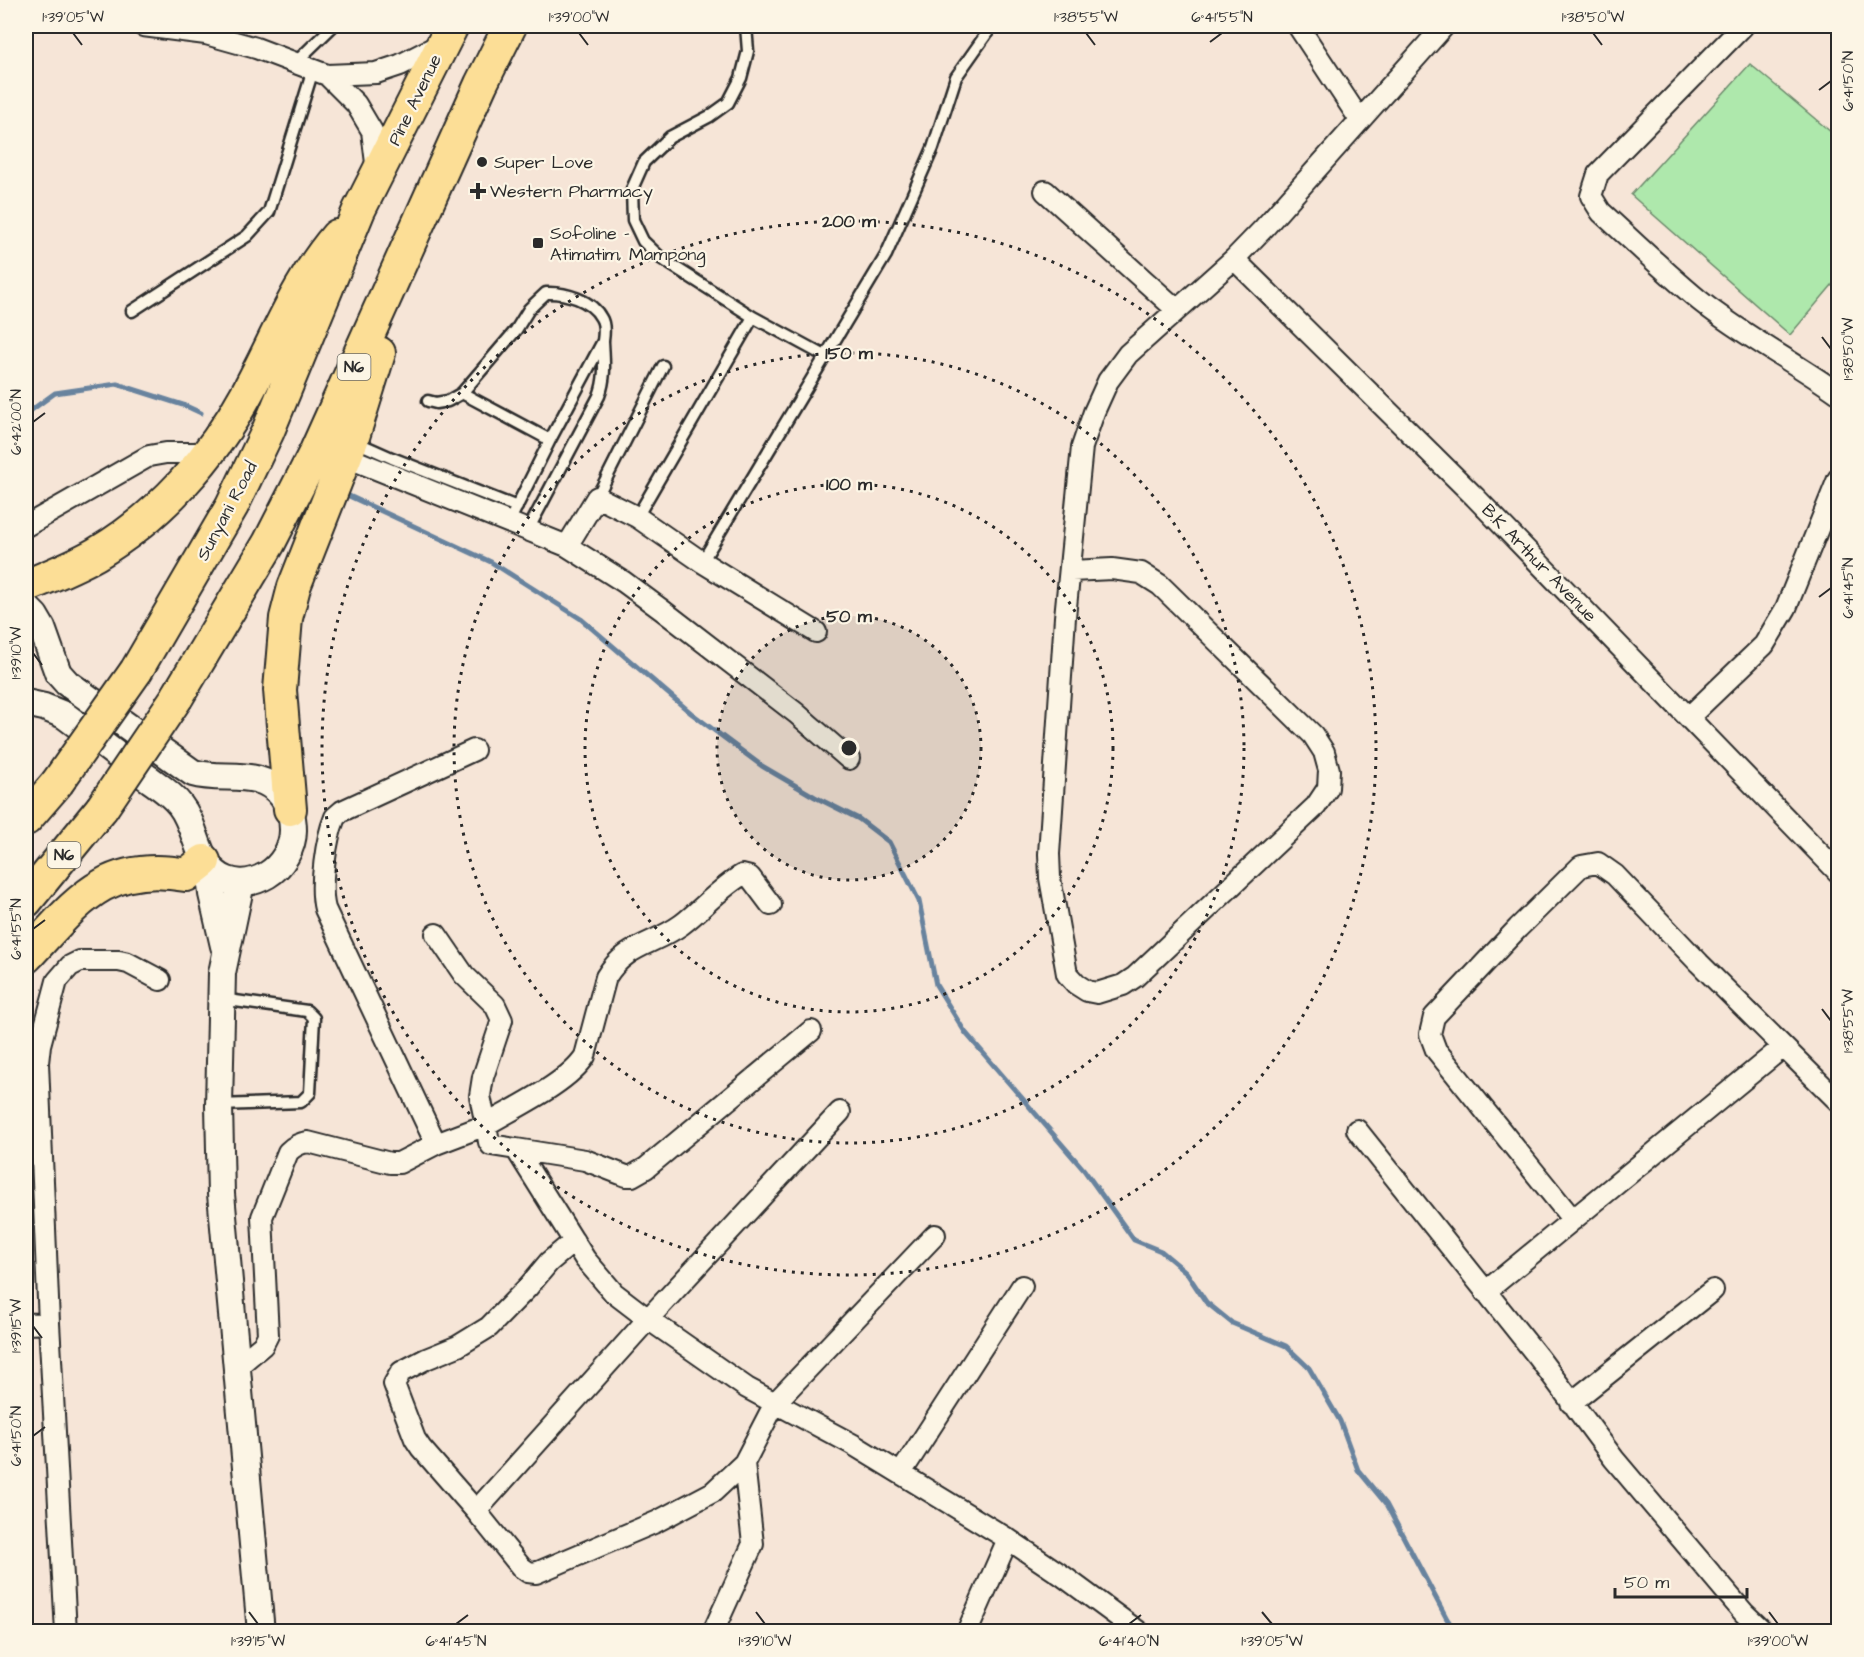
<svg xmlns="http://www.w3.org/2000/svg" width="1864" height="1657" font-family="'Architects Daughter',sans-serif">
<rect width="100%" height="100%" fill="#f6e5d7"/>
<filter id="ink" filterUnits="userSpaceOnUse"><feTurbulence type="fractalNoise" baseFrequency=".0167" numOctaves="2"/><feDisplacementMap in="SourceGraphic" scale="12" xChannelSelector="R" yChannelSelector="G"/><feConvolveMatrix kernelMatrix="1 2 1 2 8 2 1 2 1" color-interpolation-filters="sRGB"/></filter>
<g filter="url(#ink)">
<!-- green -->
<path fill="#aee8ac" stroke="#6c8a6c" stroke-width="1.5" d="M1750,64L1838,138V278L1790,335L1631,195Z"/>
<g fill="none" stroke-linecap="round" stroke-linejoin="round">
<!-- stream -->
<path stroke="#68839e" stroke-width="5" d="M26,414L55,393L117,384L186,406L201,413
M347,495L491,562L581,619L691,713L762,766L815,797L859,819L889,842L919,901L936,985L965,1032L1084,1170L1134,1240L1161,1251L1186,1272L1206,1302L1232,1323L1286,1346L1309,1368L1340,1421L1358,1470L1386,1504L1447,1619L1456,1632"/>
<defs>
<path id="service" d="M746,26L748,51L741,78L728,103L710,116L670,137L644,162L632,189L633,220L643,241L662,259L753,317L825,356
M295,63L333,26
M132,311L247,236L269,212L313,70
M462,393L550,440
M428,401L436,403L448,401L462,393L516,330L529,309L546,293C565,292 592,300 601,318C605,324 604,334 603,341L550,440L509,522
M356,442L392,458L517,507
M597,497L663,366
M637,517L753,317
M528,530L599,396C606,378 604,361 603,342
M702,562L886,255L933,148L956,77L992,26
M219,1105L301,1102L310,1093L314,1018L307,1011L221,999"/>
<path id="minor" d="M143,26L206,34L256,48L327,75L356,104L372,131L377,171
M1298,26L1360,120
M1743,26L1598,174L1591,196L1601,212C1634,242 1666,273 1700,301C1744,336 1793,361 1838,393
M327,75L376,73L400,65L443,43
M1045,191L1177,310
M1234,259L1475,497L1838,872
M344,456L567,546L624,582L662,610L796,713L849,759
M26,526L149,456L166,453H210
M567,546L597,497L637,517L702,562L816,632
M1071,571L1112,569L1141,573L1160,585L1313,735L1324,752L1329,770L1328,788L1316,806L1135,977L1123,985L1097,993L1087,991L1076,984L1067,974L1050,878L1049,854L1065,617L1082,447L1094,412L1108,381L1128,354L1234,259L1264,228L1444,26
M1689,717L1764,645L1786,608L1838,479
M436,934L464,975L495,1005L502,1020L483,1077L480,1096L486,1125C514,1108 568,1083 585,1056L606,977C625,945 653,945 681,925C702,909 720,888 742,875L750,877L771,905
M1357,1130L1539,1358L1614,1459L1744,1613L1764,1632
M436,1144L325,909C319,886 326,839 335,817L342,811L474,750
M516,1149L585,1160L626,1176H632L646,1168L811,1031
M1573,1220L1436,1050L1430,1034L1434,1017L1518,928L1581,866L1598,863L1615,875L1699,963L1838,1101
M574,1241L549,1262L528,1287L489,1327L458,1346L426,1359L401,1372L394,1384L415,1439L421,1448L476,1511L521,1567L528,1572L536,1573L656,1522L713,1492L744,1463L775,1403L935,1235
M1485,1292L1783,1047
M26,1324L49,1323
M238,1366L263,1345L268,1335L262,1217L288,1152C294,1146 299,1143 308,1142L390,1163H399L436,1144L486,1125L489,1142L491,1145L516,1149L585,1259L614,1293L648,1319L747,1388L852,1444L1008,1539L1063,1576L1139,1632
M1571,1403L1713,1290
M901,1473L1022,1286
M476,1511L648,1319L840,1112
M66,1632L49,1323L38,1063L40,1045L57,981L70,966L80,961H119L128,963L160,980
M713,1632L753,1544L744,1463
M967,1632L1008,1539"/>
<path id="tertiary" d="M26,607L35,616L42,628L58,673L67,683L193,773C224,782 260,767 282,796C290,806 293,817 293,830C293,848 282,866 267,875C255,882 240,885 227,880C195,867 199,829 180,805C171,793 157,785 145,776C118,756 91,735 64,715L44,707L26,703
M209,867L212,894L224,946
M241,883L222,973L219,1106L221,1194L261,1632"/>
<path id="primary" d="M26,586C50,576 73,567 96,554C160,516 212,458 247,393C277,338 296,284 337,236
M136,671L232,506L268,431L359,210L452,26
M177,697L269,543L316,451L481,84L510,26
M290,809L280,690L286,618L294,587L352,440L379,353
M26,819L57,783
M26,901L102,808
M26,957C77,903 104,860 186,875L204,861"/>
</defs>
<!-- service casing -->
<use href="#service" stroke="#2b2b2b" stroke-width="15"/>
<!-- minor casing -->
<use href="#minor" stroke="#2b2b2b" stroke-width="24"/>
<!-- tertiary casing -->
<use href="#tertiary" stroke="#2b2b2b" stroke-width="30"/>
<!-- primary casing -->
<use href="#primary" stroke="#2b2b2b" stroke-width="36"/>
<!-- service -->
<use href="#service" stroke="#fcf5e5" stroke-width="10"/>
<!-- minor -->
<use href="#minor" stroke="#fcf5e5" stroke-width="20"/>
<!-- tertiary -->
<use href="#tertiary" stroke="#fcf5e5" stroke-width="26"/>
<!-- primary -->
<use href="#primary" stroke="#fcde96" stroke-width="32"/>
<defs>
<path id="primary-bridge" d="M57,783L136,671
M102,808L177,697"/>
</defs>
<!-- primary-bridge casing -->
<use href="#primary-bridge" stroke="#2b2b2b" stroke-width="36" stroke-linecap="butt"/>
<!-- primary-bridge -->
<use href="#primary-bridge" stroke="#fcde96" stroke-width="32"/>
</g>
</g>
<!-- ticks -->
<path fill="none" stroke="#2b2b2b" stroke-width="2" d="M73,33L82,45M579,33L588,45M1086,33L1095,45M1593,33L1602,45M1210,42L1222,33M1819,90L1831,81M1822,337L1831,349M33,422L45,413M1819,597L1831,588M33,653L42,665M33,929L45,920M1822,1009L1831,1021M33,1326L42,1338M33,1436L45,1427M249,1612L258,1624M756,1612L765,1624M1262,1612L1272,1624M1769,1612L1778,1624M456,1624L468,1615M1129,1624L1141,1615"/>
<!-- distance rings -->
<circle cx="849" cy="748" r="132" fill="#2b2b2b" fill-opacity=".12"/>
<g fill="none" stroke="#2b2b2b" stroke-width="3" stroke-dasharray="3 6">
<circle cx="849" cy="748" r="132"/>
<circle cx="849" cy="748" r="264"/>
<circle cx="849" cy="748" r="395"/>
<circle cx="849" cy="748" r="527"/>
</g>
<!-- markers -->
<g fill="#2b2b2b" stroke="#fcf5e5" stroke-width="2">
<circle cx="482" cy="162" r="6"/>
<path d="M475 182h6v6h6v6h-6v6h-6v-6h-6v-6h6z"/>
<rect x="532" y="237" width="12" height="12" rx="3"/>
</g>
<g text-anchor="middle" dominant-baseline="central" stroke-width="4.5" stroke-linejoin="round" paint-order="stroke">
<!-- shield labels -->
<g fill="#fcf5e5" stroke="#6a6863" stroke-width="1.5">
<rect x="337.5" y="354" width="33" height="26" rx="4.5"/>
<rect x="47.5" y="842" width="33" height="26" rx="4.5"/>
</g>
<g font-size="16" font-weight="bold" fill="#2b2b2b">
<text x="354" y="367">N6</text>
<text x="64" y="855">N6</text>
</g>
<!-- street labels -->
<g font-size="18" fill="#2b2b2b" stroke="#fcf5e5">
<text transform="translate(415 100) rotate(-64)">Pine Avenue</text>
<text transform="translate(227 511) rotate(-62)">Sunyani Road</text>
<text transform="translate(1539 563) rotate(46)">B.K Arthur Avenue</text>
</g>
<!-- poi labels -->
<g font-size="18" fill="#2b2b2b" stroke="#fcf5e5" text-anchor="start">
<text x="494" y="162">Super Love</text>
<text x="490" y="191">Western Pharmacy</text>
<text x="550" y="233">Sofoline -<tspan x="550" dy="21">Atimatim, Mampong</tspan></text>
</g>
</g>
<circle cx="849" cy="748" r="9" fill="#2b2b2b" stroke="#fcf5e5" stroke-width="3"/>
<g font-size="18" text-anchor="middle" font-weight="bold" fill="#2b2b2b" stroke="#fcf5e5" stroke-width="4.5" stroke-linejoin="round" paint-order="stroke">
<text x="849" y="227">200 m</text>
<text x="849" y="359">150 m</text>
<text x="849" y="490">100 m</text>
<text x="849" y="622">50 m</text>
</g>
<!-- margin -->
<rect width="1864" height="1657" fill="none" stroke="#fcf5e5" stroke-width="66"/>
<!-- scale -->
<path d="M1615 1588v9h132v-9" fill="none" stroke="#2b2b2b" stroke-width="3"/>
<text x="1624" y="1588" font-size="18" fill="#2b2b2b" stroke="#fcf5e5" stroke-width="4.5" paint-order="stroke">50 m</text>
<rect x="33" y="33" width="1798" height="1591" fill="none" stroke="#2b2b2b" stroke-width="2"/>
<g font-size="15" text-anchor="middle" fill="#2b2b2b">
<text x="73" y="22">1°39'05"W</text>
<text x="579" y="22">1°39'00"W</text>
<text x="1086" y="22">1°38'55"W</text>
<text x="1222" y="22">6°41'55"N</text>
<text x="1593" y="22">1°38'50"W</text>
<text transform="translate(1848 81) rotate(-90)" y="5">6°41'50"N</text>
<text transform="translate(1848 349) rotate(-90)" y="5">1°38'50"W</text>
<text transform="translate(16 422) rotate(-90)" y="5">6°42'00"N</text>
<text transform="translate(1848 588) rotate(-90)" y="5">6°41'45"N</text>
<text transform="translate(16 653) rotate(-90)" y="5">1°39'10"W</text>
<text transform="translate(16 929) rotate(-90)" y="5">6°41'55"N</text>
<text transform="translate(1848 1021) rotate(-90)" y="5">1°38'55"W</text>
<text transform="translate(16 1326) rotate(-90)" y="5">1°39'15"W</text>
<text transform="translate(16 1436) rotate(-90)" y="5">6°41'50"N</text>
<text x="258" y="1646">1°39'15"W</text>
<text x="456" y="1646">6°41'45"N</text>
<text x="765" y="1646">1°39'10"W</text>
<text x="1129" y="1646">6°41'40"N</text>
<text x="1272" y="1646">1°39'05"W</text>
<text x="1778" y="1646">1°39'00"W</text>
</g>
</svg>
